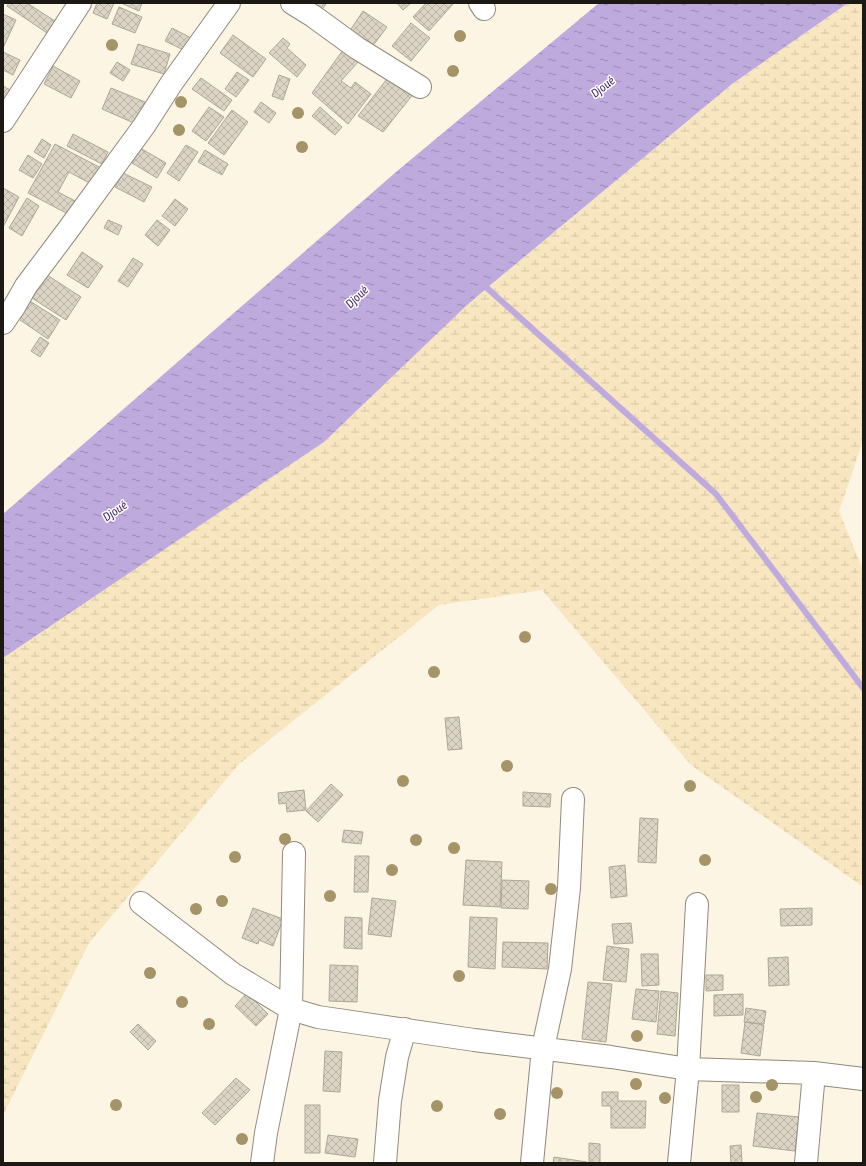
<svg xmlns="http://www.w3.org/2000/svg" width="866" height="1166" font-family="'Asap Condensed',sans-serif">
<defs>
<pattern id="wetland-marsh" width="20" height="14" patternUnits="userSpaceOnUse"><rect width="20" height="14" fill="#f7e6bf"/><path d="M1 5h8M5 5V1M11 12h8M15 12V8" fill="none" stroke="#d3c5a3"/></pattern>
<pattern id="water-ripples" width="26" height="14" patternUnits="userSpaceOnUse"><rect width="26" height="14" fill="#bfaadd"/><path d="M2 4q2-2 4 0t4 0M15 11q2-2 4 0t4 0" fill="none" stroke="#9a8ab2"/></pattern>
<pattern id="building-cross-hatch" width="8" height="8" patternUnits="userSpaceOnUse"><rect width="8" height="8" fill="#dbd4c4"/><path d="M0 0l8 8M0 8l8-8" fill="none" stroke="#bbb5a8"/></pattern>
</defs>
<rect width="100%" height="100%" fill="#fcf5e4"/>
<!-- wetland -->
<path fill="url(#wetland-marsh)" d="M848,3H863V441L839,511L863,570V887L691,765L542,590L439,605L239,764L89,943L3,1115V658L324,442L466,306L732,84Z"/>
<!-- water -->
<path fill="url(#water-ripples)" d="M599,3H848L732,84L487,288L466,306L324,442L3,658V514L396,172Z"/>
<g fill="none" stroke-linecap="round" stroke-linejoin="round">
<!-- stream -->
<path stroke="#bfaadd" stroke-width="6" d="M483,282L487,288L716,494L863,688"/>
</g>
<!-- building -->
<path fill="url(#building-cross-hatch)" stroke="#ada797" d="M9,3H27L58,23L50,35L7,6Z
M97,3H114L107,19L93,13Z
M121,3H142L139,11Z
M308,3H327L320,12Z
M397,3H411L403,10Z
M426,3H451L453,4L429,31L413,17Z
M119,7L142,17L135,33L112,24Z
M363,11L387,27L372,47L349,32Z
M3,14L16,20L3,48Z
M411,23L430,38L411,61L392,46Z
M172,28L195,40L188,52L165,41Z
M233,35L266,59L253,77L220,53Z
M283,38L290,44L287,48L306,65L297,77L269,53Z
M138,44L170,54L164,74L131,64Z
M343,50L358,62L341,81L351,88L355,82L371,94L348,124L312,93Z
M3,52L20,60L13,75L3,70Z
M117,62L130,70L123,81L110,73Z
M53,66L80,81L71,98L44,84Z
M237,72L249,80L236,97L225,89Z
M279,75L290,79L283,100L272,96Z
M390,75L414,93L383,132L358,116Z
M201,78L232,100L224,111L192,89Z
M3,86L10,90L3,103Z
M111,88L145,102L136,124L102,109Z
M261,102L276,113L269,123L254,112Z
M209,107L224,117L206,141L192,131Z
M320,107L342,127L335,135L312,116Z
M232,110L248,122L224,155L208,143Z
M73,134L108,152L102,164L67,146Z
M42,139L51,145L44,158L34,152Z
M55,144L103,169L95,186L69,172L58,192L77,202L70,215L28,193Z
M186,145L198,152L179,181L167,173Z
M140,148L166,163L157,178L132,163Z
M205,150L228,164L222,175L198,162Z
M28,155L42,164L33,178L19,170Z
M123,173L152,187L144,202L115,187Z
M3,188L19,197L3,227Z
M27,198L39,206L22,236L9,228Z
M175,199L188,209L175,226L162,216Z
M108,220L122,226L118,235L104,228Z
M157,220L170,230L158,246L145,235Z
M82,252L103,266L88,288L67,275Z
M133,258L143,264L128,287L118,281Z
M47,275L81,297L66,320L32,298Z
M28,300L60,320L48,339L17,318Z
M40,337L49,343L40,357L31,351Z
M459,717L462,749L448,750L445,718Z
M331,784L343,795L318,822L306,811Z
M304,790L306,810L287,812L286,803L279,804L278,793Z
M523,792L551,794L550,807L523,806Z
M640,818L658,819L656,863L638,862Z
M344,830L363,832L361,844L342,842Z
M355,856H369L368,892H354Z
M466,860L502,862L500,907L463,905Z
M625,865L627,896L611,898L609,867Z
M502,880L529,881L528,909L501,908Z
M372,898L396,901L391,937L368,934Z
M253,908L283,919L273,946L259,940L258,944L242,938Z
M812,908V925L781,926L780,909Z
M345,917L362,918V949L344,948Z
M470,917L497,918L495,969L468,967Z
M631,923L633,943L614,944L612,924Z
M503,942L548,943L547,969L502,967Z
M607,946L629,949L626,982L603,980Z
M641,954H658L659,985L642,986Z
M788,957L789,985L769,986L768,958Z
M330,965L358,966L357,1002L329,1001Z
M706,975H723V990L706,991Z
M588,982L612,984L606,1042L582,1039Z
M636,989L659,991L656,1022L632,1019Z
M661,991L678,993L675,1036L657,1034Z
M247,993L268,1014L256,1026L235,1006Z
M743,994V1015L714,1016V995Z
M746,1008L766,1011L764,1024L744,1022Z
M745,1022L764,1025L760,1056L741,1053Z
M138,1024L156,1041L148,1050L130,1032Z
M325,1051L342,1052L340,1092L323,1091Z
M236,1078L250,1090L215,1125L202,1113Z
M722,1085H739V1112H722Z
M602,1092H618V1101H646L645,1128H611V1106H602Z
M305,1105H320V1153H305Z
M757,1113L799,1117L795,1151L753,1146Z
M328,1135L358,1139L355,1157L325,1153Z
M589,1143L600,1144V1163H589Z
M741,1145L742,1163H731L730,1146Z
M554,1157L587,1162V1163H553Z"/>
<g fill="none" stroke-linecap="round" stroke-linejoin="round">
<defs>
<path id="minor" d="M292,3L313,16L357,48L420,87
M480,3L484,9
M3,121L80,3
M3,323L14,307L26,286L68,230L144,126L171,84L229,3
M141,903L233,974L291,1009L318,1017L474,1040L611,1057L688,1069L814,1073L863,1079
M262,1163L266,1133L291,1009L294,853
M385,1163L390,1101L397,1057L405,1029
M532,1163L543,1048L560,969L569,888L573,799
M679,1163L688,1069L697,904
M806,1163L814,1073"/>
</defs>
<!-- minor casing -->
<use href="#minor" stroke="#918a7c" stroke-width="24"/>
<!-- minor -->
<use href="#minor" stroke="#fff" stroke-width="22"/>
</g>
<!-- trees -->
<g fill="#a49467">
<circle cx="460" cy="36" r="6"/>
<circle cx="112" cy="45" r="6"/>
<circle cx="453" cy="71" r="6"/>
<circle cx="181" cy="102" r="6"/>
<circle cx="298" cy="113" r="6"/>
<circle cx="179" cy="130" r="6"/>
<circle cx="302" cy="147" r="6"/>
<circle cx="525" cy="637" r="6"/>
<circle cx="434" cy="672" r="6"/>
<circle cx="507" cy="766" r="6"/>
<circle cx="403" cy="781" r="6"/>
<circle cx="690" cy="786" r="6"/>
<circle cx="285" cy="839" r="6"/>
<circle cx="416" cy="840" r="6"/>
<circle cx="454" cy="848" r="6"/>
<circle cx="235" cy="857" r="6"/>
<circle cx="705" cy="860" r="6"/>
<circle cx="392" cy="870" r="6"/>
<circle cx="551" cy="889" r="6"/>
<circle cx="330" cy="896" r="6"/>
<circle cx="222" cy="901" r="6"/>
<circle cx="196" cy="909" r="6"/>
<circle cx="150" cy="973" r="6"/>
<circle cx="459" cy="976" r="6"/>
<circle cx="182" cy="1002" r="6"/>
<circle cx="209" cy="1024" r="6"/>
<circle cx="637" cy="1036" r="6"/>
<circle cx="636" cy="1084" r="6"/>
<circle cx="772" cy="1085" r="6"/>
<circle cx="557" cy="1093" r="6"/>
<circle cx="756" cy="1097" r="6"/>
<circle cx="665" cy="1098" r="6"/>
<circle cx="116" cy="1105" r="6"/>
<circle cx="437" cy="1106" r="6"/>
<circle cx="500" cy="1114" r="6"/>
<circle cx="242" cy="1139" r="6"/>
</g>
<g text-anchor="middle" dominant-baseline="central" stroke-width="3" stroke-linejoin="round" paint-order="stroke">
<!-- water labels -->
<g font-size="12" font-style="italic" fill="#4a2d6a" stroke="#fff">
<text transform="translate(603 87) rotate(-38)">Djoué</text>
<text transform="translate(357 297) rotate(-44)">Djoué</text>
<text transform="translate(115 511) rotate(-34)">Djoué</text>
</g>
</g>
<!-- border -->
<rect width="866" height="1166" fill="none" stroke="#1c1914" stroke-width="8"/>
</svg>
